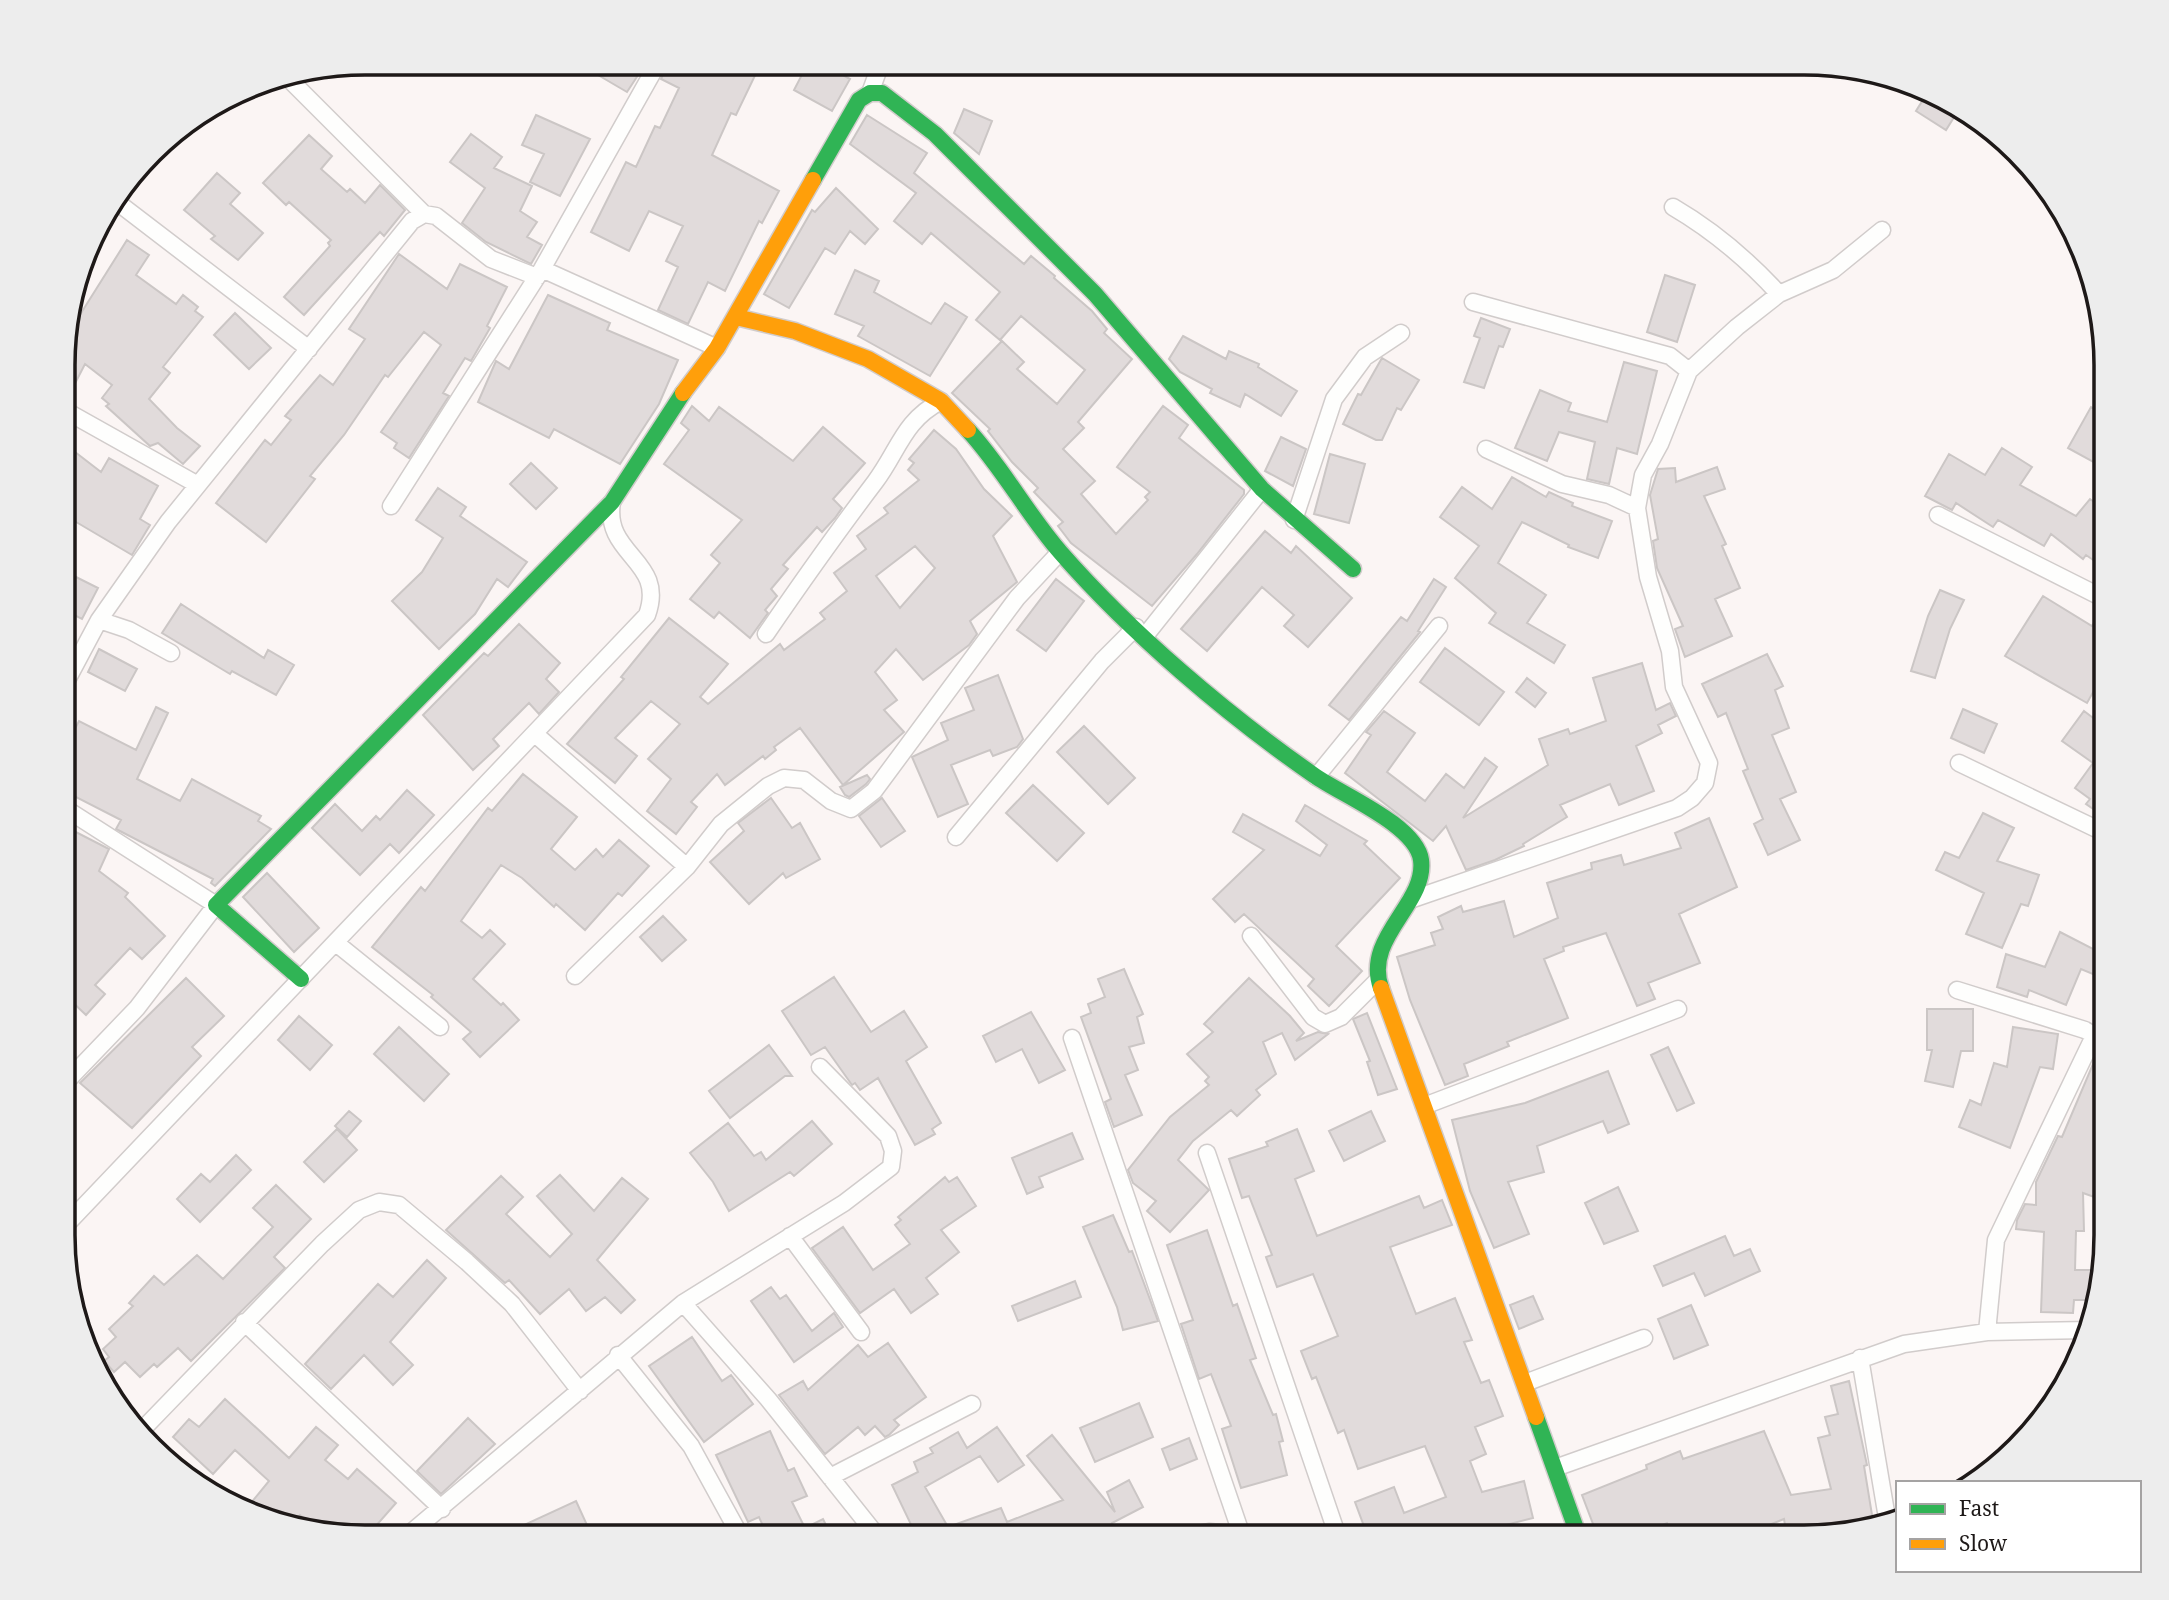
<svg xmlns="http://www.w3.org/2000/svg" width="2169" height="1600" font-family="'Noto Serif',serif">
<rect width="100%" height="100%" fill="#fbf5f4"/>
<!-- building -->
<path fill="#e1dbdb" stroke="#cbc6c5" stroke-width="2" fill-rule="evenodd" d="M606,63H646L627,92L598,75Z
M668,63H761L736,115L731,113L712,155L779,191L762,223L759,221L725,291L708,282L688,324L658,310L678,267L666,261L683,226L649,211L629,251L591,232L626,162L636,167L655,126L660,128L679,88L661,79Z
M808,63H821L850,79L832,111L794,90Z
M1926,95L1956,114L1946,130L1916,111Z
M964,109L992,121L979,154L954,133Z
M536,115L590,139L560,196L530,182L544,154L522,145Z
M867,115L927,153L914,173L1024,264L1031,256L1055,276L1054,278L1092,311L1107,329L1104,333L1132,359L1078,422L1084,428L1063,449L1095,481L1081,494L1116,534L1148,500L1145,497L1150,492L1117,467L1163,406L1188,425L1179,438L1244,490V494L1197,554L1152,606L1071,543L1058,526L1063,522L1034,492L1038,488L1012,462L988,431L990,429L952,393L1002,341L1024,362L1017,369L1057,404L1085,370L1021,316L1000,340L976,320L1000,292L931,233L922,244L894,221L916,193L850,144Z
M471,134L502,157L494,168L532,186L520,211L537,222L527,237L542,245L531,264L486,242L462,223L485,188L450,162Z
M309,135L332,156L321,169L347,192L350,189L365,203L380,185L405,210L384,236L380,232L304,315L284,297L330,246L328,243L331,240L289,202L286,205L263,183Z
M217,173L240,193L230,204L263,233L238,260L211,239L215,236L184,210Z
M836,188L878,229L865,244L850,231L835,254L825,248L789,308L764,294L812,210L815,212Z
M127,240L149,255L136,275L176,304L183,295L198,307L195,311L203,317L163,367L170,373L149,399L177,428L200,446L183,464L158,443L150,446L106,406L109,404L102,398L112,385L85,364L66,401V337Z
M399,254L447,289L460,264L507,287L487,326L490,328L471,361L465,358L443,393L449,396L409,458L394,448L397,443L381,432L441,345L424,332L388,377L385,375L344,435L310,476L315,479L266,542L216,503L265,440L271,445L291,420L285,416L320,375L333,385L365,339L349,329Z
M855,270L879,281L874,292L931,324L945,303L967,317L930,376L858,336L864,326L835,314Z
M1665,275L1695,285L1677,342L1647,332Z
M548,295L610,323L607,330L678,360L659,404L620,464L554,429L549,438L478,402L496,361L509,369Z
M235,313L271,348L249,369L214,335Z
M1481,318L1510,329L1503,347L1499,346L1484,388L1464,382L1480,338L1474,336Z
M1183,336L1226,359L1229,351L1259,364L1258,367L1297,391L1281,416L1245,394L1240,407L1210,393L1212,389L1180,372L1169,359Z
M1382,358L1419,380L1401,410L1397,408L1382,440H1376L1343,424L1358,394L1361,395Z
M1624,362L1657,371L1637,454L1617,448L1609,484L1587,479L1595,442L1559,432L1547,461L1515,448L1540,390L1571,403L1568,411L1607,422Z
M692,406L709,421L719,407L793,461L823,427L865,463L833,499L842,508L835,518L822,532L817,527L783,565L788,569L771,589L777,596L765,610L768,613L750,638L719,612L714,618L690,599L720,563L711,555L742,520L664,464L689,430L681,423Z
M2091,407L2105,415V449L2097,464L2068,448Z
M934,430L956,449L984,489L1012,516L993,536L1017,582L970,621L977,634L969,645L923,680L896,649L875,672L897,700L884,710L904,732L843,785L800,728L774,747L776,750L765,759L763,756L725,785L717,774L691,802L697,807L676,834L647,811L671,779L648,759L680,724L651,701L615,738L637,756L615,783L567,744L624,679L621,677L669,618L728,664L700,697L708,704L780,644L784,650L825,619L820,613L847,591L834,573L866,549L857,536L888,513L884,508L919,480L908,470L914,463L909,459ZM915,546L935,568L900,608L876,576Z
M1281,437L1306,449L1293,486L1265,471Z
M66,445L101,472L109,458L158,486L140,519L150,525L132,555L66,516Z
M2002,448L2032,467L2020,485L2076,516L2090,499L2105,510V568L2086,555L2083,559L2051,534L2044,546L1998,520L1993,527L1956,503L1952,510L1925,496L1949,454L1985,475Z
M1330,454L1365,464L1349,523L1314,514Z
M531,463L557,488L536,509L510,484Z
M1717,467L1725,489L1704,496L1726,544L1722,546L1740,588L1715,599L1732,636L1685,657L1675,629L1683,626L1657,568L1653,541L1658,539L1650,495L1658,469L1675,468L1676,482Z
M1512,477L1546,497L1549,492L1573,503L1572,506L1612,521L1598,558L1568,547L1569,545L1522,522L1498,563L1546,595L1527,623L1565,645L1554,663L1489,623L1496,613L1455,578L1479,546L1440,517L1462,487L1492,509Z
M438,488L466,507L460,516L527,562L508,587L497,579L475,614L439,649L392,601L422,572L443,538L416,520Z
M1265,531L1291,553L1296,546L1352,598L1308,647L1284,626L1294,615L1262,587L1207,651L1181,629Z
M66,572L98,588L82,619L66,611Z
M1056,579L1084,601L1046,651L1017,630Z
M1434,579L1446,587L1418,631L1420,632L1349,720L1329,705L1401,617L1407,621Z
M1940,590L1964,600L1950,629L1935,678L1911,671L1928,616Z
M2043,596L2092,626L2095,621L2105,627V671L2087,703L2005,656Z
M181,604L264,658L268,650L294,665L276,695L232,671L230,674L162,633Z
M519,624L560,663L546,679L559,692L539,714L529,703L493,739L499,746L473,770L423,715L484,653L488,656Z
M1445,648L1504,692L1479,725L1420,682Z
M99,649L137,669L125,691L88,672Z
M1767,654L1783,686L1775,690L1789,728L1772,735L1796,792L1780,799L1800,840L1768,855L1754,824L1763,819L1743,771L1748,769L1726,713L1718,717L1702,684Z
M1642,663L1656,710L1670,703L1676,716L1658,725L1662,733L1636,746L1654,791L1619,805L1610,784L1560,805L1567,817L1523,844L1524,846L1495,860L1466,870L1446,826L1433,841L1345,773L1371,735L1366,732L1384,711L1415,733L1387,772L1425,801L1446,774L1464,788L1485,758L1497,767L1463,818L1548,765L1539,739L1568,729L1570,734L1606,721L1593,678Z
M998,675L1023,739L1017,747L993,756L990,750L951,765L968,804L938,817L912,757L948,740L941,723L974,710L965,688Z
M1527,678L1546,693L1535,707L1516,692Z
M156,707L168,713L137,779L180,801L192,779L261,816L258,821L271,829L215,886L211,883L213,879L116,829L121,820L66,792V746L79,721L136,750Z
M1963,709L1997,724L1984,753L1951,738Z
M2084,711L2105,727V817L2086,804L2090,799L2075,788L2093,763L2062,741Z
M1084,726L1135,778L1108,804L1057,752Z
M523,774L577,817L551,849L575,870L596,849L603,857L619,840L649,866L622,896L618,893L585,930L556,904L554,907L522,878L501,865L461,921L482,938L490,930L505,944L473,979L501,1005L503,1003L519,1020L480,1057L463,1039L471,1032L431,997L433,995L372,947L421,887L425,891L488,808L492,811Z
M867,775L870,779L866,784L849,797L845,795L840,787Z
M1033,785L1084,833L1057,861L1006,813Z
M407,790L434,815L399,853L390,844L360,875L312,828L335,804L362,831L376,816L380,820Z
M771,798L792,828L800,823L820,859L786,878L783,873L749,904L710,862L744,831L738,823Z
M882,798L905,831L881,847L859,816Z
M1305,805L1367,841L1364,844L1400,878L1336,946L1362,971L1329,1006L1308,986L1314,979L1244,914L1235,922L1213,899L1264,850L1233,832L1243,814L1320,856L1327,845L1296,821Z
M1983,813L2014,828L1997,861L2039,875L2028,906L2021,904L2002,948L1966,934L1984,893L1936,870L1945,852L1959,858Z
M1709,818L1737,887L1679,914L1700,963L1648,983L1655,999L1637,1006L1606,933L1563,947L1564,951L1544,959L1568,1018L1507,1042L1509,1046L1464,1064L1468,1076L1445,1085L1410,1000L1397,957L1435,945L1431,933L1443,929L1438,917L1461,906L1463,912L1504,901L1514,937L1558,918L1547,883L1592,869L1591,863L1621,855L1624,865L1681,848L1675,833Z
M66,827L109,849L99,871L128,893L125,897L165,936L142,959L130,948L95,985L105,994L86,1015L66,996Z
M267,873L319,928L294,952L243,897Z
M663,916L686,940L662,961L640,937Z
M2060,932L2105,955V979L2081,969L2066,1005L2029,990L2027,997L1997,987L2006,954L2045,967Z
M1124,969L1143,1014L1137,1017L1144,1043L1129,1047L1138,1070L1125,1075L1142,1115L1114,1127L1105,1102L1111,1099L1081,1017L1091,1013L1088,1004L1105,997L1098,979Z
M834,977L871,1032L904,1011L927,1047L906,1061L941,1123L932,1129L935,1134L915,1145L878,1078L860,1090L855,1083L852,1085L825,1047L811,1055L782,1011Z
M186,978L224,1016L192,1047L201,1056L132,1128L80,1083Z
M1249,978L1290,1016L1304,1033L1296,1041L1318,1032L1328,1034L1295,1060L1282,1033L1263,1042L1276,1074L1256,1090L1260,1095L1237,1116L1231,1110L1193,1141L1178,1160L1209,1190L1170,1232L1147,1211L1156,1201L1133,1183L1128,1170L1170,1117L1209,1085L1205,1081L1209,1077L1187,1054L1213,1032L1204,1024Z
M1927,1009H1973V1051H1961L1953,1087L1925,1081L1932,1050H1927Z
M1031,1012L1065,1070L1039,1083L1022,1049L996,1062L983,1036Z
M1367,1013L1397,1089L1378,1095L1367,1062L1370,1061L1353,1019Z
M299,1016L332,1045L310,1070L278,1040Z
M399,1027L449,1074L424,1101L374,1054Z
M2013,1027L2058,1034L2053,1069L2040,1067L2010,1148L1959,1127L1970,1100L1981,1105L1994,1063L2007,1067Z
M769,1045L792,1076H785L730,1118L709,1091Z
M1668,1047L1694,1103L1677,1111L1651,1055Z
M2099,1050L2105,1052V1176L2097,1198L2083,1193L2084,1231H2076L2075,1270H2102L2095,1300H2074L2073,1313L2041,1312L2044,1232L2016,1229L2017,1220L2025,1204L2036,1205V1182L2058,1136L2062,1137Z
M1608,1071L1629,1124L1608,1133L1603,1121L1537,1146L1544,1172L1508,1182L1529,1234L1494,1248L1470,1191L1452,1120L1525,1103Z
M349,1111L361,1121L347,1137L335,1126Z
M1371,1111L1385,1141L1344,1161L1329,1131Z
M812,1121L832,1144L794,1176L790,1172L729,1211L713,1182L690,1153L728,1123L754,1156L761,1152L766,1160Z
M337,1129L357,1150L324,1182L304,1162Z
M1297,1129L1314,1171L1295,1179L1317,1236L1419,1196L1424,1208L1442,1200L1452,1225L1390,1247L1416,1314L1455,1298L1472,1340L1464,1342L1481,1383L1489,1380L1503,1416L1475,1427L1486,1454L1470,1461L1482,1492L1524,1481L1533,1518L1459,1537H1368L1355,1502L1394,1487L1404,1513L1446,1497L1425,1446L1358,1469L1344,1430L1338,1433L1316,1377L1312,1379L1301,1351L1338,1336L1313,1274L1277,1287L1266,1257L1272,1255L1249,1196L1242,1198L1229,1159L1268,1146L1266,1142Z
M1072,1133L1083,1159L1039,1177L1043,1187L1027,1194L1012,1158Z
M236,1155L251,1170L200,1222L177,1199L201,1174L210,1182Z
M560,1175L594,1211L622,1178L648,1199L597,1260L635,1300L621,1313L605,1297L586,1311L569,1289L540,1314L509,1280L505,1283L446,1230L501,1176L523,1197L506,1214L550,1257L572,1234L537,1196Z
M945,1177L949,1182L957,1177L976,1206L941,1230L959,1252L926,1278L938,1294L911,1313L894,1289L860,1313L812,1248L843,1227L873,1270L910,1244L895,1225L901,1220L898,1217Z
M276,1185L311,1219L274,1257L285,1268L191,1361L178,1348L157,1367L154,1364L140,1377L125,1362L114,1372L104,1361L109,1357L103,1349L116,1337L109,1329L133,1306L129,1303L154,1276L164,1285L197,1255L223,1279L273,1227L253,1208Z
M1618,1187L1638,1231L1604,1244L1585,1203Z
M1113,1215L1129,1252L1132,1251L1158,1321L1123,1330L1117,1307L1083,1227Z
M1207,1230L1233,1306L1237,1304L1256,1358L1250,1360L1273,1415L1276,1414L1283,1441L1279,1442L1287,1475L1241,1488L1222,1429L1231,1426L1211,1374L1199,1379L1181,1324L1193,1320L1167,1245Z
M1725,1236L1734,1256L1750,1249L1760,1271L1705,1296L1694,1273L1663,1286L1654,1266Z
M427,1260L446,1278L390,1342L413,1365L393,1385L364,1355L331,1389L305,1364L378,1284L393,1297Z
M1075,1281L1081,1297L1018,1321L1012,1306Z
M771,1287L780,1299L786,1295L812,1331L834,1313L843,1327L794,1362L751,1301Z
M1533,1296L1543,1319L1519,1329L1510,1305Z
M1691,1305L1708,1345L1674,1359L1658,1319Z
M692,1337L722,1381L731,1375L753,1404L704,1442L649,1366Z
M888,1343L926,1397L894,1420L899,1425L889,1435L885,1437L875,1426L865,1435L858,1427L825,1454L779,1395L803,1381L808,1390L858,1345L868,1357Z
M1849,1381L1867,1465L1864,1466L1873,1521L1804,1537H1787L1784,1519L1739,1537H1672L1667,1523L1634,1537H1598L1582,1495L1647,1469L1646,1465L1680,1451L1683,1459L1764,1431L1791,1495L1831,1489L1818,1438L1830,1435L1825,1417L1838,1414L1831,1386Z
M225,1399L289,1458L316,1427L338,1445L325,1460L348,1479L357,1469L396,1503L367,1536L319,1531L300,1515L290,1525L268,1521L246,1509L269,1481L235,1450L213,1474L173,1437L189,1419L199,1427Z
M1139,1403L1153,1437L1095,1462L1080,1428Z
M468,1418L495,1444L441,1494L417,1471Z
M997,1427L1024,1465L998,1482L980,1456L925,1487L948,1527L1001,1508L1007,1522L1063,1500L1027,1456L1052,1435L1115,1512L1107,1492L1129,1480L1143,1507L1112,1523L1115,1530L1099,1537H917L892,1485L918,1472L914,1462L933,1453L930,1448L958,1432L967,1448Z
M770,1431L788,1471L794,1468L807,1496L792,1502L805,1528L823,1519L832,1537H768L759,1517L748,1522L716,1455Z
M1189,1438L1197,1459L1170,1470L1162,1449Z
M576,1501L592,1536H527L522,1526Z"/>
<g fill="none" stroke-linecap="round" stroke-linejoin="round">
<defs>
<path id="street" d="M288,78L424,214
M870,93L881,63
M117,202L309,349
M1673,207C1714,231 1748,260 1779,294
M542,269L717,348
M1473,302L1670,356L1689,371
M66,411L198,485
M1486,449L1562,484L1609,495L1637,508
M391,506L542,269L658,63
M1938,515L2105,599
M1294,520L1334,399L1365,357L1401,333
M99,620L129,630L171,653
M766,634C801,583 837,532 875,482C899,450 903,421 941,401
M1145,636L1262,489
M66,682L99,620L168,522L412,221L424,214L436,216L491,259L537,277
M535,734L687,867
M1959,763L2105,833
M1316,777L1439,626
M66,809L216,905L137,1008L66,1082
M956,837L1102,661L1136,627
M1410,900L1677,808L1692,798L1705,783L1709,763L1674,687L1670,651L1648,577L1637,508L1643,475L1660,444L1689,371L1737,327L1779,294L1833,270L1882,230
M1251,936L1313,1017L1325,1024L1341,1017L1378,980
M336,943L440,1027
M575,976L687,867L721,824L768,786L784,778L804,780L831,801L851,809L874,791L1017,598L1060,552
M1957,990L2085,1030L2105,1042
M1072,1038L1241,1533
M1424,1106L1678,1009
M1207,1153L1338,1537
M66,1225L647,615C667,560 603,556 612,502
M790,1236L861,1332
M683,1303L768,1399L878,1537
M244,1322L442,1509
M1987,1332L1996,1240L2094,1036
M618,1355L691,1446L741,1537
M1860,1358L1887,1518
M1525,1383L1644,1338
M142,1430L322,1244L359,1210L379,1202L399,1205L467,1262L512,1304L580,1391
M1555,1468L1904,1344L1987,1332L2088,1330
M830,1477L972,1404
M407,1536L683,1303L844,1203L891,1167L893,1151L888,1136L820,1067
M1183,1537L1209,1532L1269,1537"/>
<path id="fast" d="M813,180L859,100L870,93H882L935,134L1095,294L1262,489L1353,569
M968,430C1003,468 1027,514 1061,553C1132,634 1226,714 1315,776C1342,795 1416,825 1421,860C1427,904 1363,937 1381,988
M301,979L216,905L612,502L683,393
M1536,1417L1579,1537"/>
<path id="slow" d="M736,317L795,331L868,359L941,401L968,430
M683,393L717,348L813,180
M1381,988L1536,1417"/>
</defs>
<!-- street casing -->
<use href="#street" stroke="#d1cccb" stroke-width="19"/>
<!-- fast casing -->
<use href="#fast" stroke="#d1cccb" stroke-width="19"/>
<!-- slow casing -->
<use href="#slow" stroke="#d1cccb" stroke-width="19"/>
<!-- street -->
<use href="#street" stroke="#fefefd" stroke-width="16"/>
<!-- fast -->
<use href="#fast" stroke="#30b455" stroke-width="16"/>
<!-- slow -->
<use href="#slow" stroke="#ff9f0a" stroke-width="16"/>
</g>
<!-- crop -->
<path d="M0 0H2169V1600H0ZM365 75H1804A290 290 0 0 1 2094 365V1235A290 290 0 0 1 1804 1525H365A290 290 0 0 1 75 1235V365A290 290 0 0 1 365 75Z" fill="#ededed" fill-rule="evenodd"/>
<path fill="none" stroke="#1e1918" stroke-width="3.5" d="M365 75H1804A290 290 0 0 1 2094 365V1235A290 290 0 0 1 1804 1525H365A290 290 0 0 1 75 1235V365A290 290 0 0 1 365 75Z"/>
<!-- legend -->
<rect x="1896" y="1481" width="245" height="91" fill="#ffffff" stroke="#a5a3a3" stroke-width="2"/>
<rect x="1910" y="1504" width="35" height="10" fill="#30b455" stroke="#a5a3a3" stroke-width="2"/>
<text x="1959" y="1516" font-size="21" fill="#1e1918">Fast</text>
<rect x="1910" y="1539" width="35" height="10" fill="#ff9f0a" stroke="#a5a3a3" stroke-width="2"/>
<text x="1959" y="1551" font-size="21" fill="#1e1918">Slow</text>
</svg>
